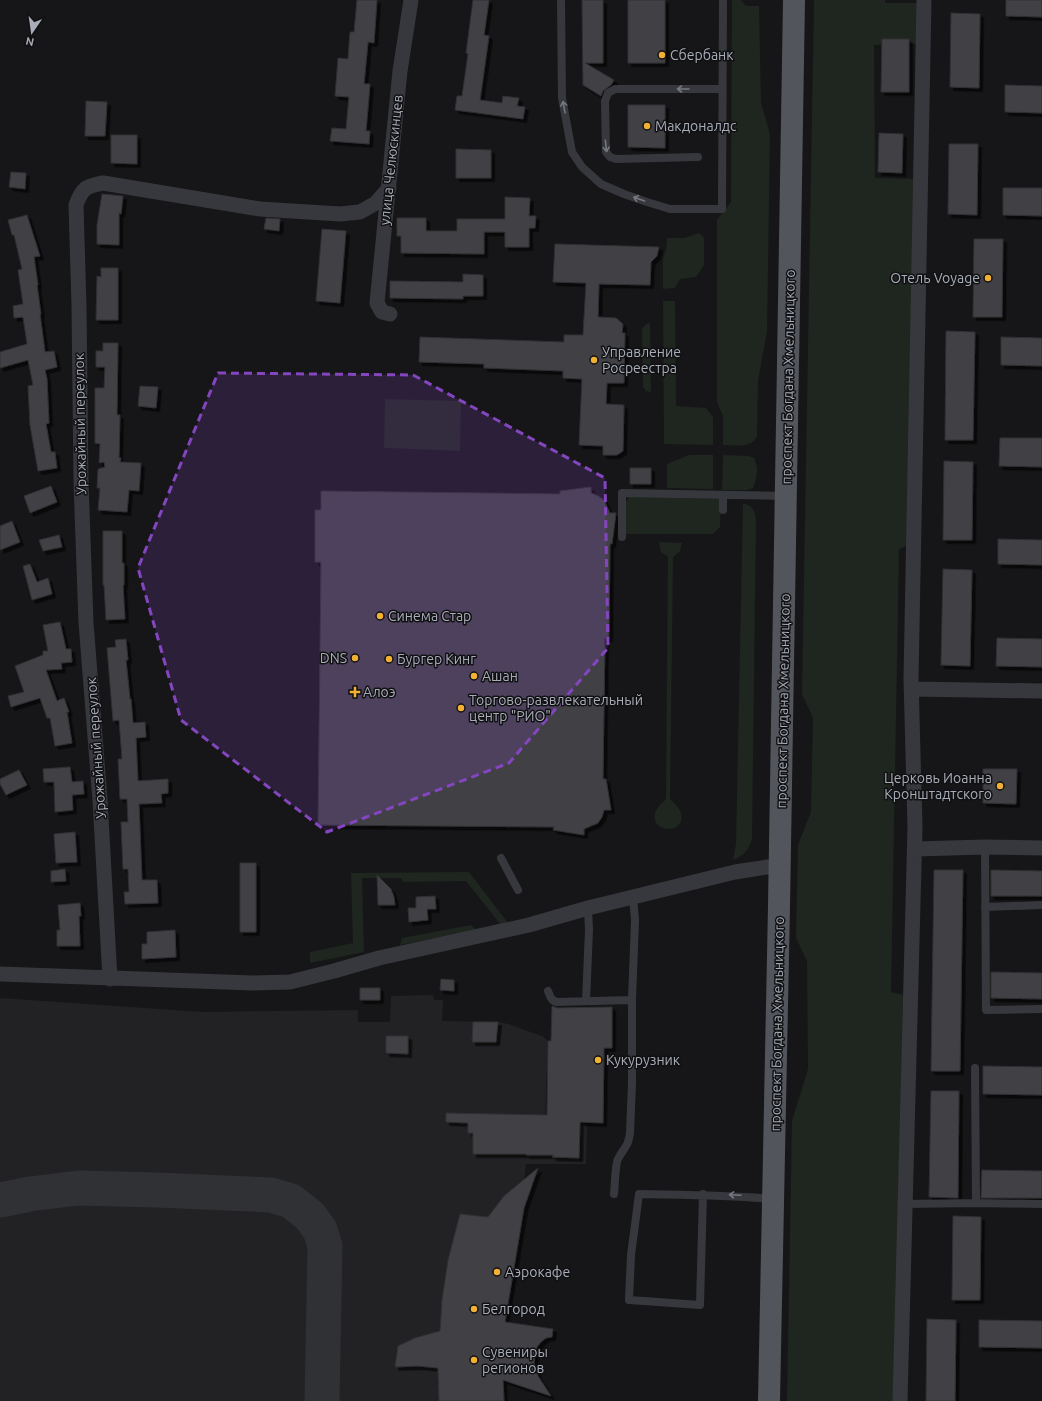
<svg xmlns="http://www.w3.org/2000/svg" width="1042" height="1401" font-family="Ubuntu,sans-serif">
<defs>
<filter id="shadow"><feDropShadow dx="3.5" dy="3.5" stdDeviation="0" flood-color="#0009"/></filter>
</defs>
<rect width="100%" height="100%" fill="#161618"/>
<!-- built -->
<path fill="#222225" d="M433,995L434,1000H443L442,1021L498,1022L508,1024L542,1036L548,1041L545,1123L587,1125L586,1164H526L525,1174L522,1193L506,1218L522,1223L505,1318L503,1367L504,1401H0V998L203,1012L358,1010V1022H390L391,996Z"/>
<!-- green -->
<path fill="#1e261f" d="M732,0H741L746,6H759L761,103L770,134L767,332L758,380L757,437C749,449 735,445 723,445V416L717,402V220L731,202Z
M814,0H885V3H917V44L874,45L875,178L915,179L910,544L899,549L891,992L903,995L895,1401H787L792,1121L808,1069L807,961L796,938L798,845L811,812L813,718L802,694Z
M699,233L704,238V265L696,277L680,279L675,288L663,289V259L666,249L667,238H684Z
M663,301H675L676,406L706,408L713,417V445L664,444Z
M650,323L651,392L646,391L643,387L642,329L646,324Z
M385,399L461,401L460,451L384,448Z
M689,455H713V489L667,488V464Z
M723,455L748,456L754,458C759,467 757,479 753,488L747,490H722Z
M630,496L721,498L720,527L713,534H624V505Z
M743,504C752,504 754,510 756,518L752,839C749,850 743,856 733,860L736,844Z
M659,542L682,543L680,551L673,557L670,799C674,803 680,808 681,814C686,834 651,834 655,814C656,808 662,803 666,799L668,557L661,552Z
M469,872L508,923L501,925L466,881L403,882L401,878H362L364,952L310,963V952L353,943L351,873Z
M471,925L476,930L400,945L402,938Z"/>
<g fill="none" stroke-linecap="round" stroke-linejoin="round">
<!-- taxiway -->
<path stroke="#303135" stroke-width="35" d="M0,1200L30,1194L78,1188L157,1190L271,1195L291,1201L310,1216L320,1230L325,1246L322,1401"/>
</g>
<!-- building -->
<path fill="#404145" stroke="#303034" filter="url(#shadow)" d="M357,0H377L374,43L368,42L364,84H370L366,131H370L369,144L330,141L332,128L346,129L349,97L335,96L338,58L348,59L350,32H354Z
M473,0H489L484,35L489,36L480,100L502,103L503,96L519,98L517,106L525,107L523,119L455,110L457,96H462L468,54L466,53Z
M582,0H603V63H585L614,80L611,85L603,91L601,96L583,85Z
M628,0H665V63H628Z
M1006,0H1042V17L1006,16Z
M951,13L980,14L979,88L950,87Z
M882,39H909V92H881Z
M1005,85L1042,86V113L1005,112Z
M86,101L107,102L105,136H85Z
M628,105H665V148L628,147Z
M879,133L903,134L902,173L878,172Z
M111,135H137V164L111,163Z
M949,144H978L977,215L948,214Z
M456,149L491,150V178H456Z
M11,172L26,173L25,189L9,187Z
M1003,188H1042V216L1003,215Z
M102,194L123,196L121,214L119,213V245L97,244V225Z
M505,197L530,198L529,216H536L535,228H529V247H505V232H484V254L401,253V236H397V218H426V231H457V219H505Z
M27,215L40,256L34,257L38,285H37L41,314H40L45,352L54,351L57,367L45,370L47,379L49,423L46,424L51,452H55L57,468L38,471L30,425L28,386L33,385L28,360L0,368V352L27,344L23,317L14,318L13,306L23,304L18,270L22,269L14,235H12L8,220Z
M266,218L280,219L279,231L264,229Z
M322,229L346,231L340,303L316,301Z
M974,239H1003L1002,317H973Z
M555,244L659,247L657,256L651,262L650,285L599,284L598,317L616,318L623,324L622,333H625L624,383H607L606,404L624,405L623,451L617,455H603V446L579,445L582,379L563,378V371L484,368V364L419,362L420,337L564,342V335H583L586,283L553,282Z
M101,268H118V320H96L97,276L101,277Z
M463,274L483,275V296H463V299L390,298V281L463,282Z
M946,331L975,332L973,440H945Z
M1001,337L1042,338V366L1001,365Z
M103,343H118L117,415H120L119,458H121L120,462L141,463L139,491L129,490L127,512L98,510L100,488H97L98,469L105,467L104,462L99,463L100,444L95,443V388H104L105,367H96V351H103Z
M140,386L158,387L156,408L138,406Z
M1000,438H1042V467L999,466Z
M944,461L973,462L972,540H943Z
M630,468H651V484H630Z
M51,486L57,502L30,513L24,496Z
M591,487V493L598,496L604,500L610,513H616L612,544H610L609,638H605L603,779H606L611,810H604L602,817L598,823L584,829V835L553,830L554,827L318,825L321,562H315V510H321V491L560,494V491Z
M12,521L20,542L0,550V526Z
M103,531H122V563H124V585H123L125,619L106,620L104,585H103Z
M59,535L62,547L43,551L39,540Z
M998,539L1042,540V565L998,564Z
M30,564L37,582L48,578L52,594L32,600L23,566Z
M943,569L972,570L970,666L941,665Z
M60,622L66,649H71L72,662L61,663L62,669L46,670L57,701L64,698L69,712H67L72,743L55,746L50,718H47L40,698L11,707L8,696L24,692L15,666L43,655V651H48L43,625Z
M997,638L1042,639V667L996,666Z
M126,639L128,660H126L130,699H131L133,723L145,722L146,737L136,738L138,781L168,779V793L161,794L162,803L139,804L142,880H157L158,903L125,904L124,892H129L128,869H123L121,822H128L127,799H120L118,759H122L119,720L113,721L107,648L116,647L115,640Z
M70,767L72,782L83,781L84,794L72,795L73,810L55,812L54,782H44L43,769Z
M983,769H1017L1016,804L983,803Z
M19,770L27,785L6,795L0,784V779Z
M75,832L77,862L56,863L54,834Z
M240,863H256V932H240Z
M65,869L66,881L51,882V871Z
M934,870H963L960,1071H931Z
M991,870L1042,871V896H991Z
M377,875L391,889L394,897L395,905H378Z
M435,896L436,909H427L428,920L409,922L408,908H416V897Z
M80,903L81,916H79L80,946H57V930H60L58,905Z
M175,930L176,957L142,959V944H147V932Z
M991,972L1042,973V999L991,998Z
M441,979L454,980V991L440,990Z
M360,988H380V1000H360Z
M552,1006L557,1008L612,1007V1048H604L603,1123L580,1122L579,1158L552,1157L554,1155H526V1154H473V1133H468V1123L446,1122V1113L547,1115L548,1041H551Z
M473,1022H498L496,1042H472Z
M386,1036H408V1054L386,1053Z
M983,1066L1042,1067V1095L983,1094Z
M931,1091H959L958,1198L929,1197Z
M538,1168L524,1208L505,1322L553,1329L552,1337L546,1338L541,1342L537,1347L534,1362L538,1376L551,1396L503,1380L504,1401H439L438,1368L418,1366L395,1367L398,1346L415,1338L440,1331L442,1300L448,1260L460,1214L488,1217L504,1196Z
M982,1170L1042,1171V1198H981Z
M953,1216L981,1217L980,1300H952Z
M927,1319L956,1320L955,1401H926Z
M979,1320L1042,1321V1348L979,1347Z"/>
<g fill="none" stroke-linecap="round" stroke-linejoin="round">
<!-- service -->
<path stroke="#37383d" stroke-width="8" d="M561,0L562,98L572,152L582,167L601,184L624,194L647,202L670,209H722L723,0
M698,157L616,159L610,157L606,152L605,101L608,93L615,89H722
M723,510V495
M622,537V493L785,496
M985,847L986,1010L1040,1009
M501,858L518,890
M985,907L1042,905
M548,991C550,996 551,1001 557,1002L632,1000
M586,1001L589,930L588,908
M975,1068L976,1203L1042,1204
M614,1194C615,1186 615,1165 618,1159C624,1147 628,1148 630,1133L632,1083V1000L635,920L633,897
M703,1194L700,1305L629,1300L631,1255L639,1194C684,1195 728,1195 773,1199
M905,1204L976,1203"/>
<!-- minor -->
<path stroke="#37383d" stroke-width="15" d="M390,314L382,312L377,303L400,71L411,0
M912,689L1042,691
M915,849L985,847L1042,848
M0,974L253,983L290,982L334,971L379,958L529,925L588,908L735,872L767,867H780
M110,979L100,800L86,623L81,482L79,306L76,205C82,188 86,186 103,183L260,209L340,214L360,212L376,203L389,188
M900,1401L915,827L911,679L924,0"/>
<!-- primary -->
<path stroke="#53555c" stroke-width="22" d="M769,1401L779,906L794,0"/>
</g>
<!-- one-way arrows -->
<defs><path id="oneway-shaft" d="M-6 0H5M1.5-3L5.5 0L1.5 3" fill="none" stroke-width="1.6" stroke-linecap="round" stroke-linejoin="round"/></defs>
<g stroke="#757881">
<use href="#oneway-shaft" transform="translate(683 89) rotate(-180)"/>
<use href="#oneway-shaft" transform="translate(564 107) rotate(-100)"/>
<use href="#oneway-shaft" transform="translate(606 146) rotate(84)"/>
<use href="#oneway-shaft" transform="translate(639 199) rotate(-161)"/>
<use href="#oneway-shaft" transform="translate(735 1195) rotate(-177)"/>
</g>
<!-- marked area -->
<path fill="#8446be" fill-opacity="0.2" stroke="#8446be" stroke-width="3" stroke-dasharray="8 5" stroke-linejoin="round" d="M218,373L413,375L605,478L608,648L509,763L327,832L181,720L138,568Z"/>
<!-- markers -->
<g fill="#f2b134" stroke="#111113" stroke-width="1.5">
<circle cx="662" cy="55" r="4"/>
<circle cx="647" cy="126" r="4"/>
<circle cx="988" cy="278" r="4"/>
<circle cx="594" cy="360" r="4"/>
<circle cx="380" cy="616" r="4"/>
<circle cx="355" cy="658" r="4"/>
<circle cx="389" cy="659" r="4"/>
<circle cx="474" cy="676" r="4"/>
<path d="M353 686h4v4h4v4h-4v4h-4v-4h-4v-4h4z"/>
<circle cx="461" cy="708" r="4"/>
<circle cx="1000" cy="786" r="4"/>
<circle cx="598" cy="1060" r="4"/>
<circle cx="497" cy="1272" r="4"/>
<circle cx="474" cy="1309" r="4"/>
<circle cx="474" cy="1360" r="4"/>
</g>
<g text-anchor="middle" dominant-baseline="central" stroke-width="3" stroke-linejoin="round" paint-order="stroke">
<!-- poi labels -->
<g font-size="14" fill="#a8adb8" stroke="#111113" text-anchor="start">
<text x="670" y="55">Сбербанк</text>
<text x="655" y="126">Макдоналдс</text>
<text x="980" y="278" text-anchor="end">Отель Voyage</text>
<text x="602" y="352">Управление<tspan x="602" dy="16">Росреестра</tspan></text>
<text x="388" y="616">Синема Стар</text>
<text x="347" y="658" text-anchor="end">DNS</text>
<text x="397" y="659">Бургер Кинг</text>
<text x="482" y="676">Ашан</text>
<text x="363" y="692">Алоэ</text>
<text x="469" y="700">Торгово-развлекательный<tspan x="469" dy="16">центр "РИО"</tspan></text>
<text x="992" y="778" text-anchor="end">Церковь Иоанна<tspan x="992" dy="16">Кронштадтского</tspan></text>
<text x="606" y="1060">Кукурузник</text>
<text x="505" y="1272">Аэрокафе</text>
<text x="482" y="1309">Белгород</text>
<text x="482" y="1352">Сувениры<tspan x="482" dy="16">регионов</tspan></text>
</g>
<!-- street labels -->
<g font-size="14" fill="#a8adb8" stroke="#111113">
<text transform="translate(391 160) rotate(-84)">улица Челюскинцев</text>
<text transform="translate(788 377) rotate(-89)">проспект Богдана Хмельницкого</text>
<text transform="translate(80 424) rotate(-91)">Урожайный переулок</text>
<text transform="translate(783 701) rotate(-89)">проспект Богдана Хмельницкого</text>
<text transform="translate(96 748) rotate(-94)">Урожайный переулок</text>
<text transform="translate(777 1024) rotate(-89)">проспект Богдана Хмельницкого</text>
</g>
</g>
<!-- north arrow -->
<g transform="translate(32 32) rotate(193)" stroke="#111113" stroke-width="3" paint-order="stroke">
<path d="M0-3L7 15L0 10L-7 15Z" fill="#a8adb8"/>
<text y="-6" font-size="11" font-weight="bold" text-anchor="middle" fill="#a8adb8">N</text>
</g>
</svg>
